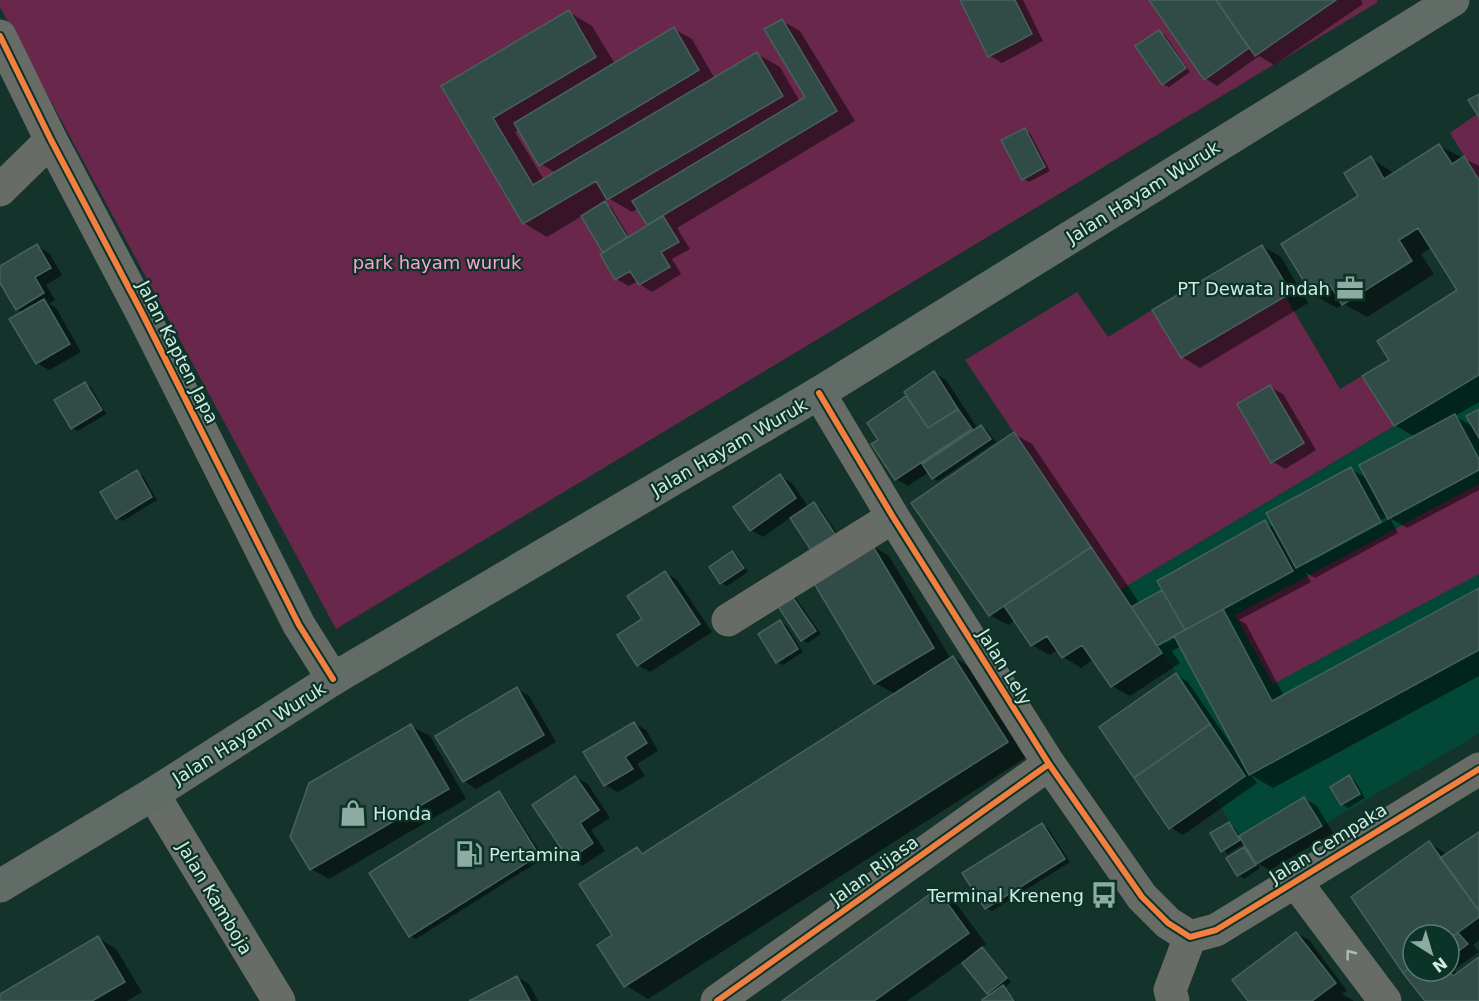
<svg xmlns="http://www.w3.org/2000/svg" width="1479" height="1001" font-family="'DejaVu Sans',sans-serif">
<rect width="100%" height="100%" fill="#13332b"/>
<!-- built -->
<path fill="#034737" d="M1479,375V734L1256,864L1214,797L1245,775L1120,590Z"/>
<!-- green -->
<path fill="#68274b" d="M0,0H1377L1378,2L336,629L0,7Z
M1477,114L1479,117V180L1450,133Z
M1077,292L1108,337L1152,310L1181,358L1285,296L1340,389L1362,376L1394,426L1120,590L965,360Z
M1479,484V574L1273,684L1235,615Z"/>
<!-- shadow -->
<path fill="#0007" fill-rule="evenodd" d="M962,0H1023L1043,41L1002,63L989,55Z
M1153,0H1361L1363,4L1274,65L1259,56L1217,86L1205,78Z
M569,12L592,26L615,64L674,29L692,39L715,79L757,54L780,67L800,102L807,98L782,21L800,31L855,121L677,228L690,249L672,259L681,274L652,292L640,284L638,281L629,286L616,279L602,254L605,253L582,216L547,237L524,223L443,87ZM520,129L541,164L556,173L544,180L515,132ZM610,199L632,212L639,208L651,225L607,251L606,249L628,235L611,207L604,203Z
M1159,32L1165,35L1190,72L1169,87L1163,84Z
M1024,130L1030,133L1050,171L1029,182L1023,178Z
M1439,146L1479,166V402L1455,416L1474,427L1479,410V490L1407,528L1390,518L1398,533L1315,578L1305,572L1311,582L1239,620L1246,624L1284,696L1479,590V676L1273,788L1251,775L1257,783L1183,835L1170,827L1176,675L1188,682L1234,749L1236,748L1181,646L1172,651L1180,663L1130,696L1112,686L1094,659L1081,668L1063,657L1058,650L1050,655L1032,645L1015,620L1008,625L990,615L1014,434L1032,444L1140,604L1164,590L1265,522L1276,529L1351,469L1368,479L1415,437L1395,425L1391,360L1459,291L1432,247L1421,254L1434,274L1367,317L1344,304L1337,308L1314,295L1360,196L1371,158L1395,174ZM1387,517L1388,520L1306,564L1304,562ZM1190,625L1192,627L1166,643L1164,640Z
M37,246L49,253L62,275L46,285L55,300L49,304L56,308L81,352L49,370L37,363L24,313L17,309L0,280V268Z
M1262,246L1281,257L1308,303L1200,368L1182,357Z
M934,373L946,380L978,429L981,426L987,430L996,442L938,481L933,478L929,472L908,486L896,479L880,440L869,423L908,396Z
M85,384L91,387L106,414L78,431L72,428Z
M1270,387L1283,394L1316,450L1285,469L1272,461Z
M137,472L143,476L157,500L123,521L117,518Z
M780,476L792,483L809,508L815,504L820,508L847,548L819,560L791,517L763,537L751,530Z
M871,545L889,556L951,659L953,657L977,671L1030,755L648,999L625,985L614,935L637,849L645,853L895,694L875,683Z
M732,553L738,556L748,572L727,586L721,583Z
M665,573L677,580L712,632L650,672L638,665L644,619Z
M795,597L821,634L808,643L802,640L777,603Z
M780,621L786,625L803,652L783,665L777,662Z
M517,689L529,696L556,742L476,789L464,781Z
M634,723L646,730L658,751L637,764L645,776L618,792L605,785L585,753Z
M411,726L430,736L466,799L329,879L311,869Z
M575,777L588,784L610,818L591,830L605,851L582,866L570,859Z
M1349,777L1355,781L1365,798L1348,808L1342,804L1332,787Z
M499,793L504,797L544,858L416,939L410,936Z
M1304,798L1317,806L1333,833L1270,870L1259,864L1263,862L1261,859L1238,875L1244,849L1251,853L1245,843L1228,854L1223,850L1229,824L1234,827L1241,837Z
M1042,825L1048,828L1070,862L992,911L986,908Z
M1479,834V940L1473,945L1479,952L1454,970L1458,975L1479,959V1001H1427L1404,972L1429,843L1447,854ZM1413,935H1449V971H1413Z
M1258,865L1260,868L1244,879L1240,876Z
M937,891L955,902L986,944L980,948L987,952L1011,982L1004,988L1016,1001H984L992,995L963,961L907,1001H784Z
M1296,933L1309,940L1347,991L1342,994L1354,1001H1250Z
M98,938L116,949L142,992L127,1001H0V996Z
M517,977L529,984L538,1001H472Z"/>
<!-- building -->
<path fill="#314b47" stroke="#47615c" stroke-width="1.5" d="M960,0H1015L1032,34L988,57Z
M1149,0H1216L1249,48L1204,80Z
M1216,0H1336L1255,56Z
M569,10L596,57L493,118L533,185L757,52L783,96L607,200L596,181L523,224L441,86Z
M782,19L837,111L647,225L632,201L805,97L764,29Z
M674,27L699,70L539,166L514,123Z
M1159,30L1186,68L1162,85L1135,46Z
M1479,94V117L1468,100Z
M1025,128L1045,167L1022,180L1001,140Z
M1439,144L1452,164L1464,156L1479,180V375L1394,426L1362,376L1389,360L1377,341L1457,290L1418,228L1399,240L1412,261L1342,305L1330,285L1313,296L1281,244L1358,196L1344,173L1371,156L1384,179Z
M605,201L627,237L603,253L581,216Z
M663,216L679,242L661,252L670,267L639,285L630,271L615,280L600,254Z
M37,244L51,268L35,277L44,293L16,310L0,283V266Z
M1262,245L1291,293L1181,358L1152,310Z
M44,299L70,344L36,364L9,319Z
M934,371L958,409L928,428L904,392Z
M85,382L102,410L71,429L54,400Z
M1270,385L1304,443L1271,463L1237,404Z
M906,396L928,428L958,409L972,429L895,480L871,444L878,440L867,423Z
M1479,409V438L1466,416Z
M1455,414L1479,459V470L1388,519L1359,465Z
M981,425L991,439L932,479L922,464Z
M1014,432L1091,547L989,616L911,503Z
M1351,467L1381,522L1296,568L1266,513Z
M137,470L152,497L116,519L100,492Z
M780,474L796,498L750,531L733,507Z
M814,502L842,545L818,561L790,518Z
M1265,520L1293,571L1185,630L1157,581Z
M871,543L934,648L874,684L812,580Z
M1091,547L1162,653L1111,687L1082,645L1062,658L1047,636L1031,646L1004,606Z
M732,551L744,568L720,584L709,567Z
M665,571L700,624L637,666L617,635L642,619L627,596Z
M1479,588V650L1249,775L1174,636L1223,609L1272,701Z
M1162,590L1185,630L1157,646L1131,607Z
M789,592L816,631L801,641L775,602Z
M780,620L798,649L776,663L758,634Z
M953,656L1008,742L624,987L597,945L612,935L579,884L637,847L642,854Z
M1176,673L1210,724L1134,778L1099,727Z
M517,687L544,735L463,782L435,736Z
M634,722L647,743L625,757L633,769L604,786L583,752Z
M411,724L449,789L310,870L290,837L309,783Z
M1210,724L1245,776L1169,829L1134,778Z
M1349,775L1360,794L1341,805L1330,787Z
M575,776L599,810L580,823L593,843L569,860L532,805Z
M499,791L539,855L409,937L369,873Z
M1304,797L1322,826L1256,864L1239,836Z
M1229,822L1240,840L1221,852L1210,833Z
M1042,823L1065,859L985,909L962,873Z
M1479,832V911L1440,858Z
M1429,841L1479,911V917L1449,939V935H1413V965L1403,973L1351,897Z
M1244,847L1256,865L1237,876L1226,858Z
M937,889L969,933L874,1001H782Z
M1296,932L1336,983L1312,1001H1248L1232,980Z
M1458,933L1468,944L1449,958V939Z
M98,936L125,982L92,1001H0V994Z
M982,947L1007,978L987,994L962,963Z
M1479,957V1001H1425L1403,973L1413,965V971H1449L1453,976Z
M517,976L530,1001H469Z
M1003,985L1014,1001H982V1000Z"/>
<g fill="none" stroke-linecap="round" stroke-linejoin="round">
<!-- minor -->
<path stroke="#686c67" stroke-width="33" d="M0,36L51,140L141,311L299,625L333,679
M0,190L51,140
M819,393L893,517L1049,764L1142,897L1168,923L1190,937
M728,620L893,517
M153,794L279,1001
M1295,881L1385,1001
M1190,937L1216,930L1479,769
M717,1001L1049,764
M1173,1001L1170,990L1190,937"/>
<!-- major -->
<path stroke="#626c66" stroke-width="33" d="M0,886L153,794L333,679L819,393L1453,0"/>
<defs>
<path id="cycleway" d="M0,36L51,140L141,311L299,625L333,679
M819,393L893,517L1049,764L1142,897L1168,923L1190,937L1216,930L1479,769
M717,1001L1049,764"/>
</defs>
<!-- cycleway casing -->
<use href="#cycleway" stroke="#0b3328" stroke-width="10"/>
<!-- cycleway -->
<use href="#cycleway" stroke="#f27e40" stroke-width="6"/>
</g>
<!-- one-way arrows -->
<defs><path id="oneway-chevron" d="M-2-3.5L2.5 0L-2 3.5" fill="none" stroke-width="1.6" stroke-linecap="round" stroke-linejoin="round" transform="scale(1.5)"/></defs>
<use stroke="#acbfb6" href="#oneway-chevron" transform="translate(1350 954) rotate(-127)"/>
<!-- icons -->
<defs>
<symbol id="office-bare" viewBox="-9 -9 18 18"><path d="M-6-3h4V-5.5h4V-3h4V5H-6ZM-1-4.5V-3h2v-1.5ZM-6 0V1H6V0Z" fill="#8eaba1" stroke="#0b3328" stroke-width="2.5" paint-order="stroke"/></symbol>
<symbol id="shop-bare" viewBox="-9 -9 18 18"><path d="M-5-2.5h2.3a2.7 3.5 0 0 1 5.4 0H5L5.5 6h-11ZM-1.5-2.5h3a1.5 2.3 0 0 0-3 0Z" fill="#8eaba1" stroke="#0b3328" stroke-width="2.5" paint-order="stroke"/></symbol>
<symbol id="fuel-bare" viewBox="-9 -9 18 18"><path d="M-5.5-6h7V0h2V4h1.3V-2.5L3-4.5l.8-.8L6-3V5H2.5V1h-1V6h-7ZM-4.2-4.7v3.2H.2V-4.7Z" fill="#8eaba1" stroke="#0b3328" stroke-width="2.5" paint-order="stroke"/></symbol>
<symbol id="bus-bare" viewBox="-9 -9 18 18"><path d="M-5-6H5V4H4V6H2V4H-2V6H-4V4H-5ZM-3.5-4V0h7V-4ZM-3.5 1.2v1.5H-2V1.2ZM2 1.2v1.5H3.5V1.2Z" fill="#8eaba1" stroke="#0b3328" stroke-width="2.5" paint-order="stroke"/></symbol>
</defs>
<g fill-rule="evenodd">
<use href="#office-bare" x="1331" y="269" width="38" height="38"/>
<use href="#shop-bare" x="334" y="794" width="38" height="38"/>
<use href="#fuel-bare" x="450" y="835" width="38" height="38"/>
<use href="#bus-bare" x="1085" y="876" width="38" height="38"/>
</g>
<g text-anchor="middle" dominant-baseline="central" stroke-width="4.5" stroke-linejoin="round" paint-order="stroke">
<!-- street labels -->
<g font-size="18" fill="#d1ebe1" stroke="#0b3328">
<text transform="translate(1143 192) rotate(-32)">Jalan Hayam Wuruk</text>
<text transform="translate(178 352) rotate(63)">Jalan Kapten Japa</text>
<text transform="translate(729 447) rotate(-30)">Jalan Hayam Wuruk</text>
<text transform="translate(1005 667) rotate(58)">Jalan Lely</text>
<text transform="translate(249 733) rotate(-32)">Jalan Hayam Wuruk</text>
<text transform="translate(1328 843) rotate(-32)">Jalan Cempaka</text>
<text transform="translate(874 870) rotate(-36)">Jalan Rijasa</text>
<text transform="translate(215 898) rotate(59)">Jalan Kamboja</text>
</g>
<!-- park labels -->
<g font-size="18" fill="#fca3cc" stroke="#0b3328">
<text x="437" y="262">park hayam wuruk</text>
</g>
<!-- poi labels -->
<g font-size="18" fill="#d1ebe1" stroke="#0b3328" text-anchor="end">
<text x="1330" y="288">PT Dewata Indah</text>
<text x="373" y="813" text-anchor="start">Honda</text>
<text x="489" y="854" text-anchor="start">Pertamina</text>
<text x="1084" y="895">Terminal Kreneng</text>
</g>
</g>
<!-- north arrow -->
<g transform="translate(1431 953) rotate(143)"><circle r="28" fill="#0b3328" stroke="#5a7d72" stroke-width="1.5"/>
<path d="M0-4.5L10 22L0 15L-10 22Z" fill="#8eaba1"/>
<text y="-9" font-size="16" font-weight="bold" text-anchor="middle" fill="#d1ebe1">N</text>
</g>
</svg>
